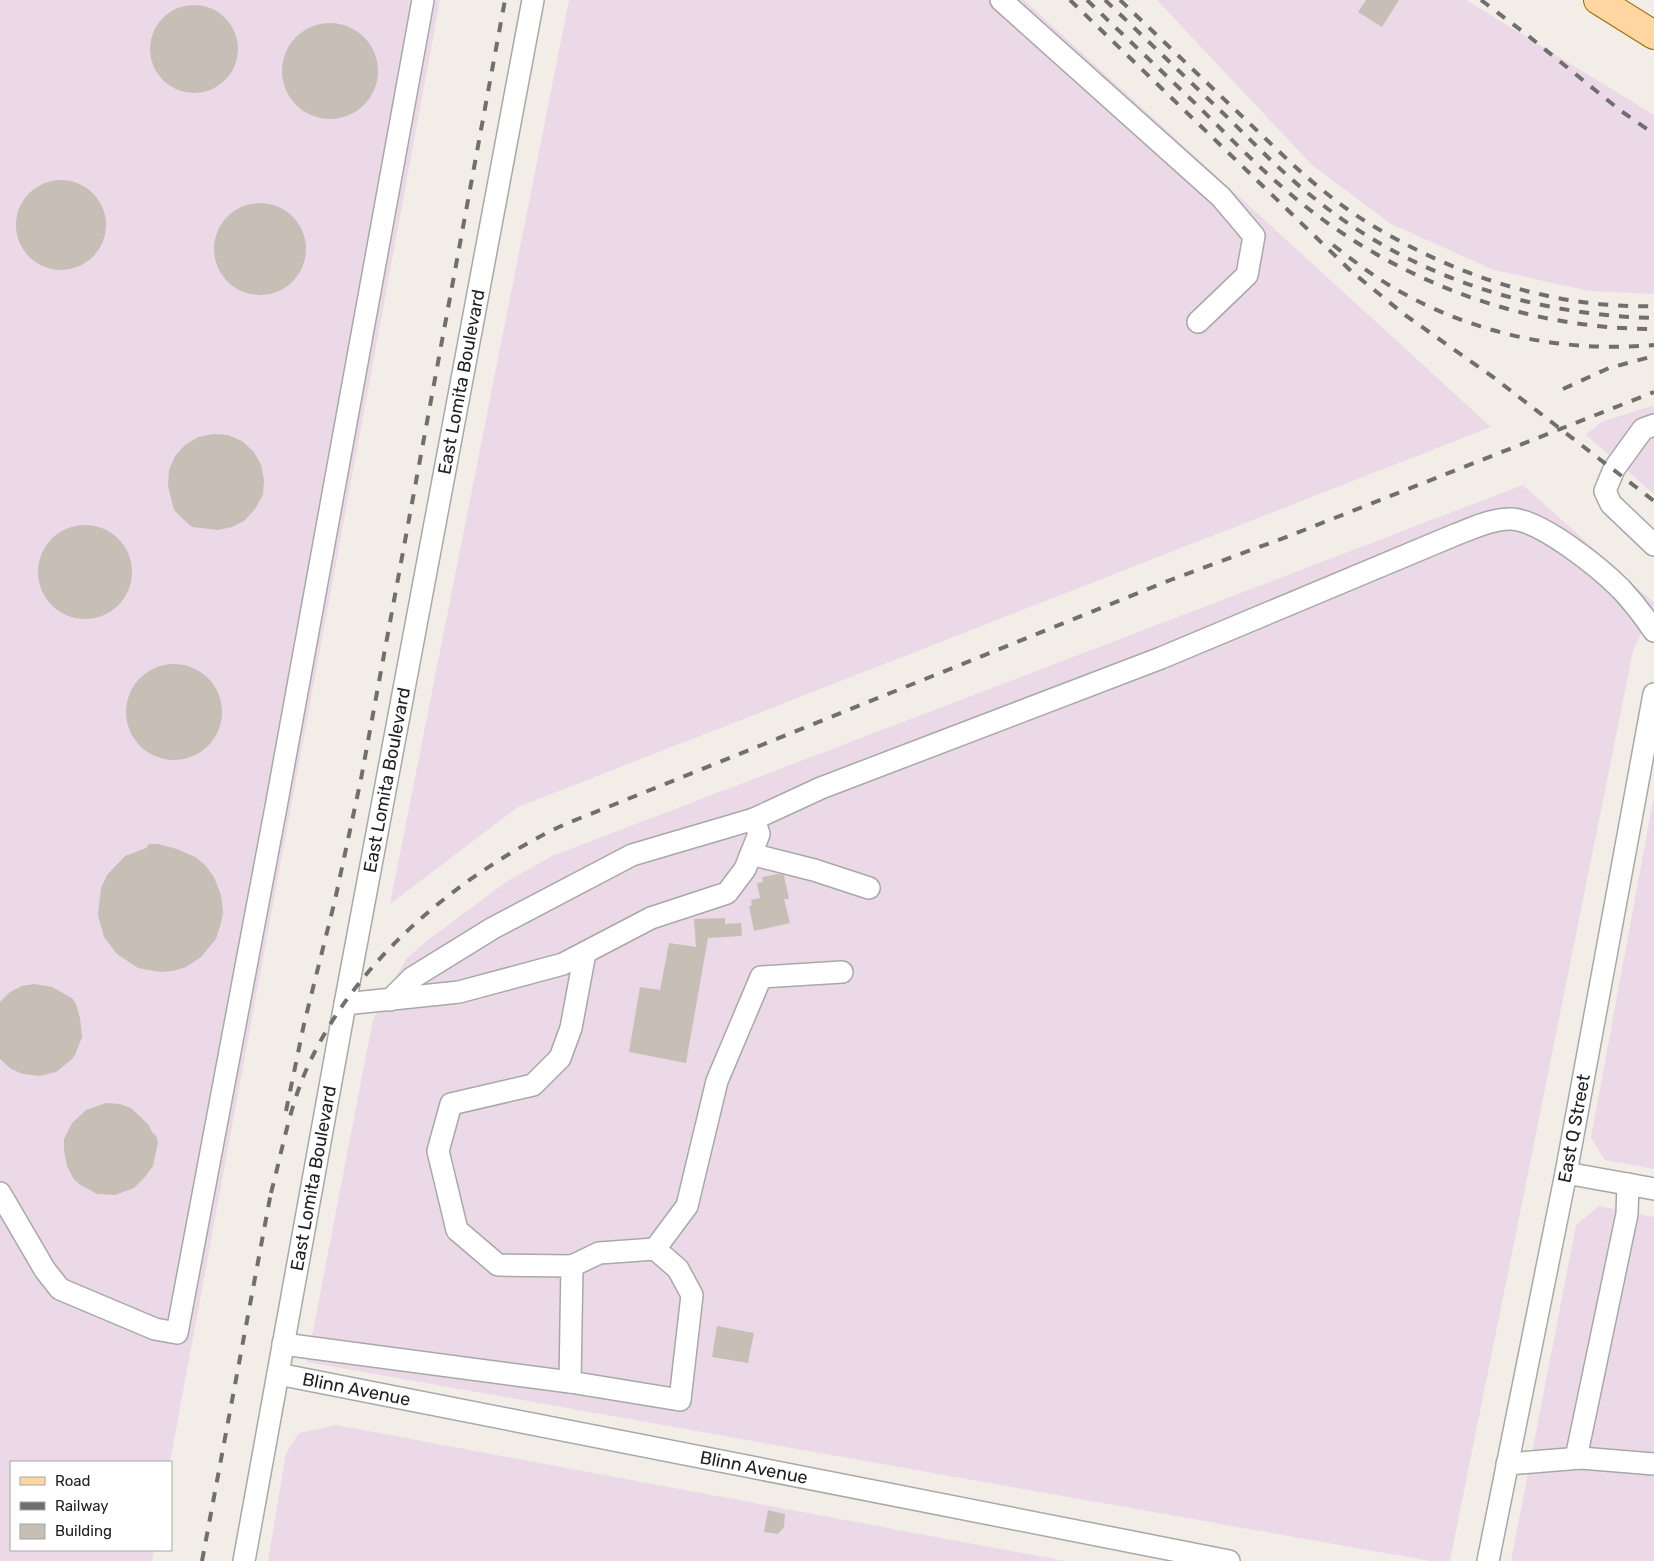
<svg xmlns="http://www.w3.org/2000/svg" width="1654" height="1561" font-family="Rubik,sans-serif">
<rect width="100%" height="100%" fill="#f2eee7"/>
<!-- industrial -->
<path fill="#ecd9e8" d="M0,0H440L170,1462H11V1550H154L152,1561H0Z
M569,0H1024L1491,427L518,807L390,904Z
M1157,0H1466L1654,115V294L1589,291L1494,270L1391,224L1312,165Z
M1654,405V494L1586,435L1601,422Z
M1523,485L1654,603V605L1633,651L1450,1561H1430L307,1362L373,1019L406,959L428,940L506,882L552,856Z
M1654,795V1169L1605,1160L1591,1138Z
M1599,1206L1654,1217V1561H1511L1576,1225Z
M336,1425L1065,1561H268L286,1453L299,1433Z"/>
<!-- building -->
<path fill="#c7beb6" d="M1366,0H1399L1382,27L1358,12Z
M150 49a44 44 0 1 1 88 0a44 44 0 1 1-88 0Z
M282 71a48 48 0 1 1 96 0a48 48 0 1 1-96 0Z
M16 225a45 45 0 1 1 90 0a45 45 0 1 1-90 0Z
M214 249a46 46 0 1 1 92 0a46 46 0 1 1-92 0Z
M213,434L228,435L242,441L254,452L261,465L264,480L263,495L255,509L244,521L232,527L218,530L192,527L184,520L174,510L168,486L169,470L175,456L185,445L198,437Z
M38 572a47 47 0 1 1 94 0a47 47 0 1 1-94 0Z
M126 712a48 48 0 1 1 96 0a48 48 0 1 1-96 0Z
M149,844H158L177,849L195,857L205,865L214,877L221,895L223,912L221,923L216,939L201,957L186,967L173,971L160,972L138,968L117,954L104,937L98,915L101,888L107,875L125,856L146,848Z
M778,874L784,875L789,899H784L790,923L754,931L749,906L752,905L751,900L760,898L757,883L763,882L762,877Z
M725,918V924L741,923L742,936L708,938L686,1063L629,1052L640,987L660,990L669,943L696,947L694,919Z
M34,984L52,987L72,998L76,1004L80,1018L82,1037L75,1055L71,1060L56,1072L40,1076L23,1074L11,1069L0,1059V1002L10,992L22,986Z
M106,1103L120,1104L131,1108L148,1124L152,1132L156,1136L158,1142L153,1166L145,1177L134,1188L115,1195L97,1194L79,1184L73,1178L67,1166L64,1150V1139L72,1123L86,1110Z
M717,1326L754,1333L748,1363L712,1357Z
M768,1510L785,1514L784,1527L778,1534L764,1532Z"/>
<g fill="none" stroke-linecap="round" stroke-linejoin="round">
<defs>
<g id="minor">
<path d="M1001,0L1221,197L1254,236L1247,275L1198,322"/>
<path d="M1654,425L1643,429L1614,469L1605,491L1611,504L1654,545"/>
<path d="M754,819L821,788L1161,658L1457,534C1473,528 1494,518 1512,519C1542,521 1600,568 1621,589C1633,602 1644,616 1654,631"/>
<path d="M751,854L814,870L869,888"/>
<path d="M345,1004L459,992L563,964L651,918L727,893L745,869L759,834L754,819L632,855L493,928L412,978L390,1000"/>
<path d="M1566,1173L1654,1189"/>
<path d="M0,1193L45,1270L60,1289L155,1329L177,1333L276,807L423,0"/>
<path d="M655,1249L687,1206L717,1081L761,977L842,972"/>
<path d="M283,1344L570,1382L680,1400L692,1295L678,1269L655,1249L599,1253L572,1266"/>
<path id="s1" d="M278,1374L1229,1561"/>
<path d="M570,1382L572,1266L498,1265L457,1230L438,1151L451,1104L533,1085L560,1058L571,1028L585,953"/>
<path d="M1576,1458L1627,1214L1628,1184"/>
<path d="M1507,1464L1581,1458L1654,1464"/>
<path id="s2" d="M244,1561L345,1004L533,0"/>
<path id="s3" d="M1488,1561L1566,1173L1654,694"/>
</g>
<path id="major" d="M1598,0L1654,35"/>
</defs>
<!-- minor casing -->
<use href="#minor" stroke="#a8a8a8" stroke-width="24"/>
<!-- major casing -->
<use href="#major" stroke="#9e6a00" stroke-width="30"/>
<!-- minor -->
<use href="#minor" stroke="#fff" stroke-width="21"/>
<!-- major -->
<use href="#major" stroke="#ffd69f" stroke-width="28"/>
<!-- rail -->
<path stroke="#6f6f6f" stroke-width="4" stroke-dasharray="10 10" stroke-linecap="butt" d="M1070,0L1352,272L1405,315L1493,377L1654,501
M1087,0C1125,37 1164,73 1202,110C1240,148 1278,187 1322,219C1418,289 1535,329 1654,329
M1105,0C1145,38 1185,77 1225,115C1254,143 1282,173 1314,198C1410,276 1531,315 1654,318
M1120,0L1290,162C1313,183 1338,204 1365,221C1450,274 1553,309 1654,306
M1481,0L1526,34L1621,111L1654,134
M1333,245C1355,262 1376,278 1399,291C1477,335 1566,353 1654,345
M1563,389L1609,368L1654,356
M286,1111L304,1024L335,900L361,779L505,0
M271,1193C281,1155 288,1116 302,1080C345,973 441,889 541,836C561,825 583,817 603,809L1173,579L1289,536L1654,392
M202,1561L272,1187"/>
</g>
<g text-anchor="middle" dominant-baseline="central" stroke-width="4.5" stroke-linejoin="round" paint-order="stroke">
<!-- street labels -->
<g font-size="18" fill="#212121" stroke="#fff">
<text stroke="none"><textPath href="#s2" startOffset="1199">East Lomita Boulevard</textPath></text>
<text stroke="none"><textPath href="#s2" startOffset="794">East Lomita Boulevard</textPath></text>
<text stroke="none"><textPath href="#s3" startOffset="441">East Q Street</textPath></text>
<text stroke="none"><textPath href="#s2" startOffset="389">East Lomita Boulevard</textPath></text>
<text stroke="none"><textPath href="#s1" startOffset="80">Blinn Avenue</textPath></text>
<text stroke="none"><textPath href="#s1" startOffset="485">Blinn Avenue</textPath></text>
</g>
</g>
<!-- legend -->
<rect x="10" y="1461" width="162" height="90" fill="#ffffff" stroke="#a6a6a6"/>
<rect x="20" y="1477" width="25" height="8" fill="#ffd69f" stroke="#a6a6a6"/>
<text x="55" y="1486" font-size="15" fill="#212121">Road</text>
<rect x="20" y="1502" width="25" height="8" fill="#6f6f6f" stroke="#a6a6a6"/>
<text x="55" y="1511" font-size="15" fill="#212121">Railway</text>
<rect x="20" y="1524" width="25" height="15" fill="#c7beb6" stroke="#a6a6a6"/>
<text x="55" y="1536" font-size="15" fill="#212121">Building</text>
</svg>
